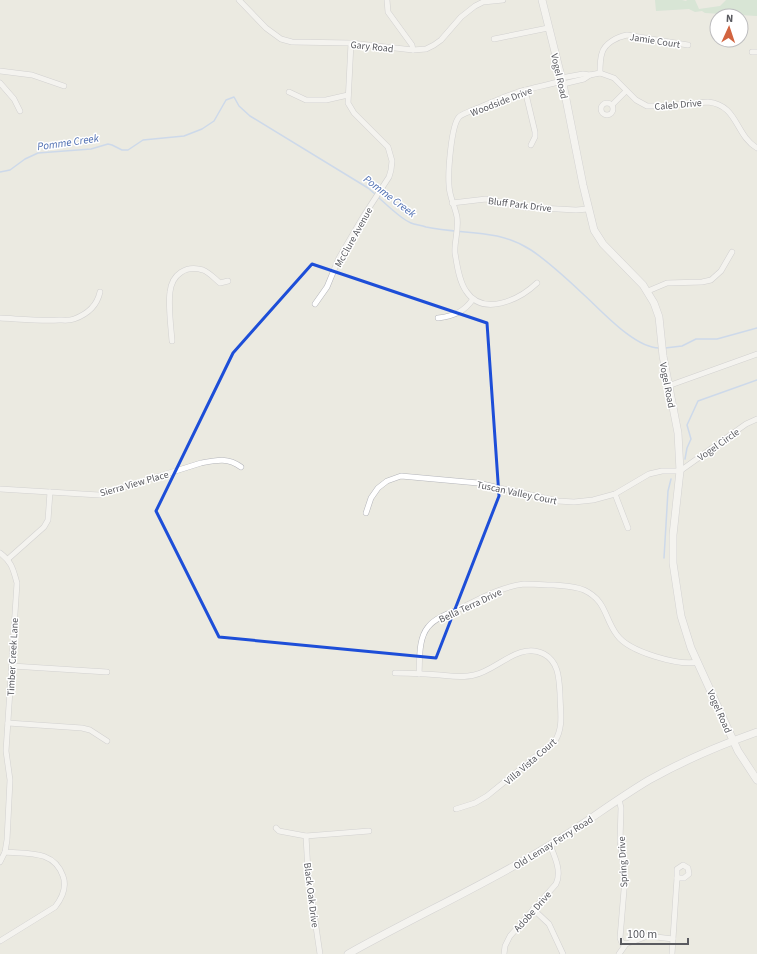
<svg xmlns="http://www.w3.org/2000/svg" width="757" height="954" font-family="'Source Sans 3',sans-serif">
<style>
.green{fill:#c0dfc6}
.lines{fill:none;stroke-linecap:round;stroke-linejoin:round}
.stream{stroke:#a8c6f3;stroke-width:1.5}
.street-casing{stroke:#b4b5ba;stroke-width:6}
.secondary-casing{stroke:#b7b8be;stroke-width:8}
.street{stroke:#fff;stroke-width:5}
.secondary{stroke:#fff;stroke-width:7}
.marked{fill:none;stroke:#1d4ed8;stroke-width:3;stroke-linejoin:round}
.labels{text-anchor:middle;stroke-width:3;stroke-linejoin:round;paint-order:stroke}
.street-label{font-size:10px;fill:#5a5b60;stroke:#fff}
.water-label{font-size:11px;font-style:italic;fill:#4f6fb2;stroke:#fff}
</style>
<rect width="100%" height="100%" fill="#ebeae1"/>
<!-- green -->
<path class="green" d="M 655,0 L 682,0 L 686,1 L 687,0 L 695,0 L 699,9 L 720,6 L 726,0 L 757,0 L 757,16 L 705,13 L 702,11 L 695,12 L 689,9 L 656,11 Z"/>
<g class="lines">
<!-- stream -->
<g class="stream">
<path d="M 0,172 L 10,170 L 25,159 L 38,153 L 91,149 L 108,144 L 112,145 L 122,150 L 128,150 L 143,140 L 184,136 L 202,129 L 214,121 L 226,100 L 234,97 L 239,106 L 250,116 L 368,188 L 375,194"/>
<path d="M 378,197 C 386,204 401,219 411,223 C 415,225 421,225 426,227 C 463,235 497,228 531,250 C 549,262 566,278 582,293 C 600,309 634,348 659,348"/>
<path d="M 665,348 L 682,346 L 696,339 L 717,339 L 757,328"/>
<path d="M 685,459 L 687,448 L 691,439 L 687,425 L 698,401 L 757,380"/>
<path d="M 664,558 L 668,491 L 671,479"/>
</g>
<defs>
<g id="street">
<path d="M 239,0 L 266,28 L 281,39 L 292,42 L 351,43 L 413,50 L 426,49 L 434,45 L 441,40 L 461,17 L 475,6 L 483,2 L 503,0"/>
<path d="M 387,0 L 388,12 L 412,45 L 413,50"/>
<path d="M 494,39 L 548,28"/>
<path d="M 752,52 L 757,52"/>
<path d="M 0,71 L 32,75 L 64,86"/>
<path d="M 600,73 C 600,67 600,59 602,53 C 605,43 617,37 627,35 L 688,45"/>
<path d="M 561,78 L 583,74 L 590,75 L 600,73 L 614,78 L 636,100 L 647,106 L 662,106 L 708,102 C 738,105 735,135 757,148"/>
<path d="M 0,83 L 14,99 L 20,111"/>
<path d="M 563,84 L 584,79 L 590,75"/>
<path d="M 525,90 L 535,132 L 535,137 L 531,145"/>
<path d="M 289,92 L 306,100 L 326,100 L 348,95"/>
<circle cx="607" cy="109" r="6"/>
<path d="M 612,105 L 626,91"/>
<path d="M 452,203 L 486,199 L 522,207 L 576,210 L 588,209"/>
<path d="M 537,283 C 519,300 483,317 466,291 C 459,281 457,265 455,253 C 454,242 459,230 457,217 C 455,206 449,196 449,185 C 448,172 451,126 459,117 C 462,114 469,112 473,110 C 488,104 503,97 518,92 C 532,88 547,85 562,81"/>
<path d="M 648,291 L 667,283 L 702,282 L 711,280 L 721,271 L 732,252"/>
<path d="M 315,304 L 327,287 L 339,258 L 363,217 L 389,177 L 391,170 L 392,161 L 388,147 L 354,113 L 348,103 L 351,43"/>
<path d="M 0,318 C 20,319 39,321 59,320 C 63,320 69,321 74,319 C 88,314 97,306 100,292"/>
<path d="M 438,318 C 454,316 464,312 473,299"/>
<path d="M 172,341 C 171,327 168,305 170,292 C 172,274 186,265 203,270 C 209,272 215,279 220,283 L 228,281"/>
<path d="M 668,386 L 757,354"/>
<path d="M 0,489 L 99,495 L 201,463 C 216,460 228,457 241,467"/>
<path d="M 615,494 L 628,528"/>
<path d="M 366,513 L 371,498 L 378,488 L 387,481 L 401,476 L 478,483 L 558,501 L 574,502 L 593,500 L 615,494 L 649,474 L 662,471 L 680,471 L 746,424 L 757,419"/>
<path d="M 0,553 C 12,562 13,569 17,583 L 6,751 L 10,780 L 7,840 L 5,852 L 0,862"/>
<path d="M 8,559 L 44,527 L 48,520 L 50,492"/>
<path d="M 12,666 L 107,672"/>
<path d="M 395,673 C 410,673 425,674 440,675 C 451,676 463,678 474,675 C 496,671 519,641 544,654 C 559,662 559,679 560,694 C 560,710 564,727 555,741 L 487,796 L 475,803 L 456,809"/>
<path d="M 419,674 C 420,660 418,639 428,627 C 435,618 449,613 459,609 C 480,599 500,587 524,584 C 534,584 544,585 554,585 C 564,586 574,586 584,590 C 607,601 604,618 617,635 C 629,652 679,666 698,662"/>
<path d="M 8,723 L 82,728 L 90,730 L 107,741"/>
<path d="M 619,799 L 621,808 L 620,841 L 625,878 L 620,938 L 622,943 L 626,944 L 648,936 L 673,939"/>
<path d="M 276,828 L 279,831 L 306,836 L 369,831"/>
<path d="M 306,836 L 308,872 L 320,954"/>
<path d="M 683,865 L 688,868 L 689,874 L 684,878 L 677,878 L 677,869 Z"/>
<path d="M 533,909 L 549,924 L 563,954"/>
<path d="M 0,941 L 55,907 C 62,898 67,887 63,876 C 54,850 28,854 5,852"/>
<path d="M 504,954 L 505,946 L 510,936 L 556,884 C 562,872 555,857 550,845"/>
<path d="M 619,954 L 626,944"/>
<path d="M 672,954 L 677,878"/>
</g>
<g id="secondary">
<path d="M 542,0 L 563,84 L 583,185 L 594,230 L 603,244 L 643,285 L 654,303 L 659,317 L 663,356 L 678,433 L 680,471 L 673,535 L 673,563 L 681,616 L 691,648 L 738,751 L 757,780"/>
<path d="M 348,954 C 412,918 478,888 540,851 C 578,829 612,802 649,780 C 683,761 720,745 757,732"/>
</g>
</defs>
<!-- street casing -->
<use href="#street" class="street-casing"/>
<!-- secondary casing -->
<use href="#secondary" class="secondary-casing"/>
<!-- street -->
<use href="#street" class="street"/>
<!-- secondary -->
<use href="#secondary" class="secondary"/>
</g>
<!-- marked area -->
<path d="M0 0H757V954H0ZM 312,264 L 487,323 L 499,496 L 436,658 L 219,637 L 156,511 L 233,353 Z" fill="#ebeae1" fill-opacity=".55" fill-rule="evenodd"/>
<path class="marked" d="M 312,264 L 487,323 L 499,496 L 436,658 L 219,637 L 156,511 L 233,353 Z"/>
<g class="labels">
<!-- street labels -->
<g class="street-label">
<text transform="translate(655 40) rotate(9)" y="4">Jamie Court</text>
<text transform="translate(372 46) rotate(6)" y="4">Gary Road</text>
<text transform="translate(560 76) rotate(77)" y="4">Vogel Road</text>
<text transform="translate(501 101) rotate(-21)" y="4">Woodside Drive</text>
<text transform="translate(678 104) rotate(-5)" y="4">Caleb Drive</text>
<text transform="translate(520 204) rotate(7)" y="4">Bluff Park Drive</text>
<text transform="translate(353 237) rotate(-61)" y="4">McClure Avenue</text>
<text transform="translate(668 385) rotate(79)" y="4">Vogel Road</text>
<text transform="translate(718 444) rotate(-35)" y="4">Vogel Circle</text>
<text transform="translate(134 483) rotate(-16)" y="4">Sierra View Place</text>
<text transform="translate(517 492) rotate(12)" y="4">Tuscan Valley Court</text>
<text transform="translate(470 605) rotate(-25)" y="4">Bella Terra Drive</text>
<text transform="translate(12 657) rotate(-87)" y="4">Timber Creek Lane</text>
<text transform="translate(720 711) rotate(66)" y="4">Vogel Road</text>
<text transform="translate(530 761) rotate(-41)" y="4">Villa Vista Court</text>
<text transform="translate(553 842) rotate(-32)" y="4">Old Lemay Ferry Road</text>
<text transform="translate(622 862) rotate(-93)" y="4">Spring Drive</text>
<text transform="translate(312 895) rotate(83)" y="4">Black Oak Drive</text>
<text transform="translate(532 911) rotate(-48)" y="4">Adobe Drive</text>
</g>
<!-- water labels -->
<g class="water-label">
<text transform="translate(68 142) rotate(-8)" y="4">Pomme Creek</text>
<text transform="translate(390 196) rotate(37)" y="4">Pomme Creek</text>
</g>
</g>
<!-- north arrow -->
<g transform="translate(729 28) rotate(3)"><circle r="19" fill="#ffffff" stroke="#bdbdbf"/>
<path d="M0-3L7 15L0 10L-7 15Z" fill="#d26440"/>
<text y="-6" font-size="11" font-weight="bold" text-anchor="middle" fill="#5a5b60">N</text>
</g>
<!-- scale -->
<path d="M621 938v6h67v-6" fill="none" stroke="#5a5b60" stroke-width="2"/>
<text x="627" y="938" font-size="12" fill="#5a5b60" stroke="#ffffff" stroke-width="3" paint-order="stroke">100 m</text>
</svg>
